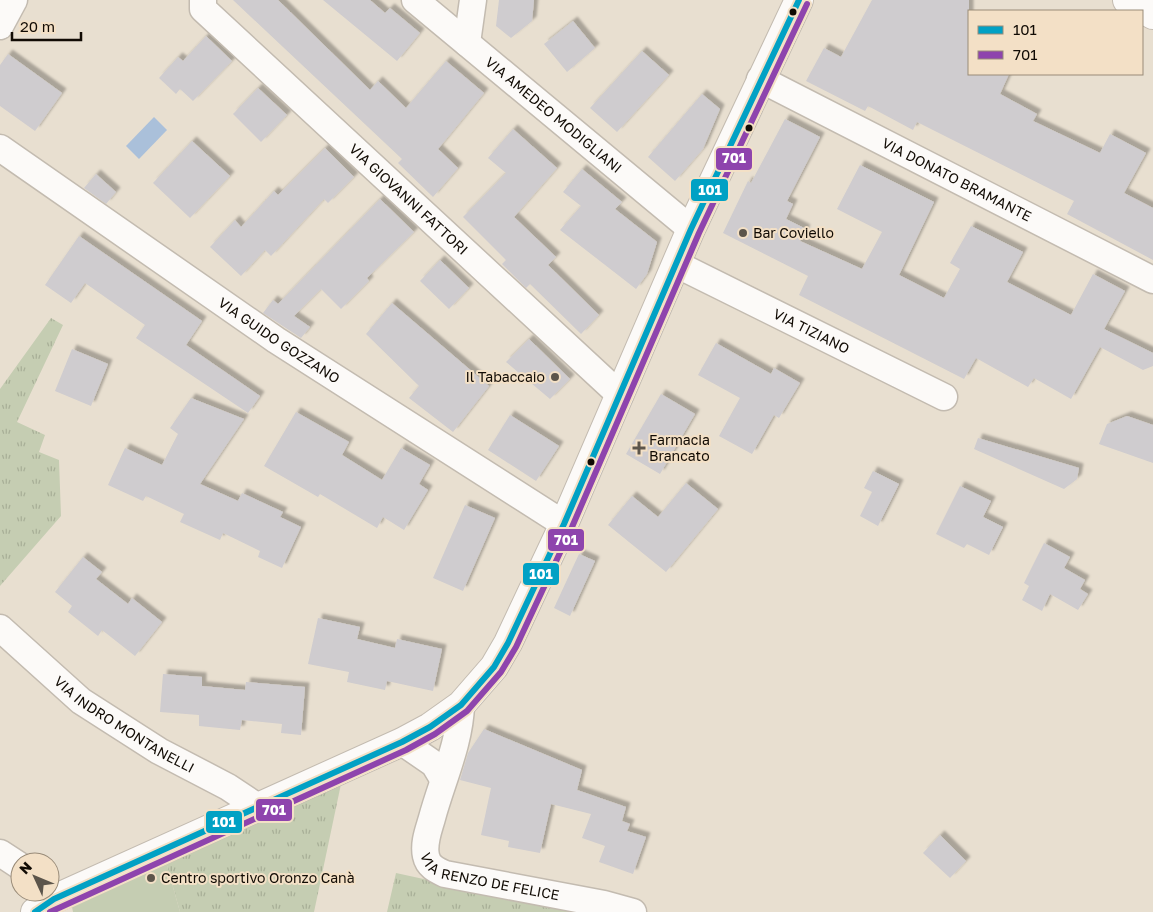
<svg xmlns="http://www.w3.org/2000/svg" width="1153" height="912" font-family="'Golos Text',sans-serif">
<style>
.grass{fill:url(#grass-tufts)}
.pitch{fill:#c5cdb2}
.water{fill:#aac0da}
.building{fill:#cfcccf;filter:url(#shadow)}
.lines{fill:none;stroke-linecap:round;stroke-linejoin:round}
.minor-casing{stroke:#c3bbb0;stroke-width:29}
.tertiary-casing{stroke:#c3bbb0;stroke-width:30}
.secondary-casing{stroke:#c3bbb0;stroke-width:30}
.minor{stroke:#fcfaf8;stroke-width:26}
.tertiary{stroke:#fcfaf8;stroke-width:28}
.secondary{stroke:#fcfaf8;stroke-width:28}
.bus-1-casing{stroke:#f3e0c6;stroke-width:10}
.bus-2-casing{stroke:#f3e0c6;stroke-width:10}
.bus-1{stroke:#01a1c4;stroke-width:6}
.bus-2{stroke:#8e44ad;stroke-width:6}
.bus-dot{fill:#110b04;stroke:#f3e0c6;stroke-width:2}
.poi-dot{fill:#5c554b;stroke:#f3e0c6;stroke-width:2}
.labels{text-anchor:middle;stroke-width:4;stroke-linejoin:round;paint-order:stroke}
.street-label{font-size:14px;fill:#110b04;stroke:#f3e0c6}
.poi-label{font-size:14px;fill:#110b04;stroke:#f3e0c6;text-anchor:start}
.line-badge{stroke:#f3e0c6;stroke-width:2}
.badge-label{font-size:14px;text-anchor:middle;font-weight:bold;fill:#fff}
</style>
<defs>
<pattern id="grass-tufts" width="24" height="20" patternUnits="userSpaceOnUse" patternTransform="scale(1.25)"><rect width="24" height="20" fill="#c5cdb2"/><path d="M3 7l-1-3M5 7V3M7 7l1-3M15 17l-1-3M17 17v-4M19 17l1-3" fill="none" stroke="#a8af97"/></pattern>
<filter id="shadow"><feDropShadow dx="4.5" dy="-4.5" stdDeviation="1" flood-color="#0004"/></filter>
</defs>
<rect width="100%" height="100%" fill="#e8dfd0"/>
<!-- grass -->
<g class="grass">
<path d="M 51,318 L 63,325 L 17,422 L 45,435 L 39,452 L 59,460 L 61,516 L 0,586 L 0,389 Z"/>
<path d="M 341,784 L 314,912 L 180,912 L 166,862 Z"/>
<path d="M 396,873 L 576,912 L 387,912 Z"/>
</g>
<!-- pitch -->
<path class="pitch" d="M 166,862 L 180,912 L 73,912 L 72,907 Z"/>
<!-- water -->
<path class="water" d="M 154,117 L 167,130 L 139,159 L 126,146 Z"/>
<!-- building -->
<g class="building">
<path d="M 233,0 L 278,0 L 370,90 L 378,81 L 406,108 L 446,61 L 484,93 L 438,149 L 458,168 L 433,197 L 398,163 L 402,159 Z"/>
<path d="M 323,0 L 370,0 L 385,13 L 390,8 L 420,33 L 397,61 Z"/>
<path d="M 499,0 L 534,0 L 532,21 L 511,38 L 496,26 Z"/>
<path d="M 872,0 L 969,0 L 969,74 L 1009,74 L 1000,94 L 1037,114 L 1033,121 L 1100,153 L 1110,134 L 1146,153 L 1124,193 L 1153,208 L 1153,260 L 1067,214 L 1074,201 L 917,122 L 913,130 L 868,106 L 865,111 L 806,81 L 824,48 L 841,57 Z"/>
<path d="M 573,21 L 595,48 L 567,72 L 544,44 Z"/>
<path d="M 206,36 L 232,61 L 193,101 L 180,89 L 176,94 L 159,78 L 178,57 L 183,61 Z"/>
<path d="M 642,51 L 669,75 L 617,132 L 590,108 Z"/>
<path d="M 8,54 L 62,93 L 35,131 L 0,106 L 0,65 Z"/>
<path d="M 258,88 L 287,115 L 261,142 L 233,114 Z"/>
<path d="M 702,94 L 720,109 L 703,149 L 675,181 L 648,157 Z"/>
<path d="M 785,119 L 820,137 L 787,201 L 793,204 L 786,219 L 806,229 L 800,241 L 862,269 L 882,232 L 837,209 L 860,165 L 934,202 L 899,275 L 944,298 L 960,269 L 950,263 L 971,226 L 1023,252 L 1007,282 L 1071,315 L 1093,274 L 1125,291 L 1104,329 L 1153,353 L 1153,366 L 1143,370 L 1100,347 L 1071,399 L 1034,378 L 1028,387 L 976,358 L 964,379 L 799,295 L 808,276 L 723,233 L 748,181 L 751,183 Z"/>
<path d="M 513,129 L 557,168 L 514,217 L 556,257 L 548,265 L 599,315 L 581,334 L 530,284 L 526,288 L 502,264 L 506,260 L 463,217 L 506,173 L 488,158 Z"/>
<path d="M 192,141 L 230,176 L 190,218 L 153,183 Z"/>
<path d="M 325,148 L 354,177 L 328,203 L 324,199 L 271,256 L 265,250 L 241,276 L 210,247 L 235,220 L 241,227 L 274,191 L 278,195 Z"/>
<path d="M 582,169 L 622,202 L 615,209 L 657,242 L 647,274 L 636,289 L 560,230 L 581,206 L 563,192 Z"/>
<path d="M 96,174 L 116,192 L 106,204 L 84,188 Z"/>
<path d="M 380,199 L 414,232 L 367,278 L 369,281 L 341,309 L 321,289 L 294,316 L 310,327 L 301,338 L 263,313 L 273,300 L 278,304 Z"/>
<path d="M 79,236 L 202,321 L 186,345 L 260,396 L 248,413 L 136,338 L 145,325 L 85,283 L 71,303 L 45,285 Z"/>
<path d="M 440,260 L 469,288 L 449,309 L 420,281 Z"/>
<path d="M 392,303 L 489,386 L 453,432 L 409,398 L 419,386 L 366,334 Z"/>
<path d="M 529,339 L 570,379 L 550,399 L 506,362 Z"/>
<path d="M 716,343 L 771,374 L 774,368 L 800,383 L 779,418 L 774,415 L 752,454 L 719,436 L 740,398 L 698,375 Z"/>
<path d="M 72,349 L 108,364 L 91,406 L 55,391 Z"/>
<path d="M 661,394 L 695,414 L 660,474 L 626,454 Z"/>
<path d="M 191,398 L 244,419 L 200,484 L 238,501 L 242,493 L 283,512 L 280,517 L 301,527 L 282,568 L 258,557 L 260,551 L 223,533 L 220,540 L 180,522 L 184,514 L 146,496 L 143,501 L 108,485 L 125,448 L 162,465 L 178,434 L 170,428 Z"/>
<path d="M 296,412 L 349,442 L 342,455 L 382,480 L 401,448 L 430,465 L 419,484 L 428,490 L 404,530 L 383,517 L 377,528 L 320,494 L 318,497 L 264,466 Z"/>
<path d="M 510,415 L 559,446 L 536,481 L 488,450 Z"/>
<path d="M 1127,416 L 1153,425 L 1153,463 L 1099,444 L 1107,424 Z"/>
<path d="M 978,438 L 1079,468 L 1077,479 L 1064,489 L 974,449 Z"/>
<path d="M 873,471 L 899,484 L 878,526 L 860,516 L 872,492 L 864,488 Z"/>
<path d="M 686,483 L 718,509 L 666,572 L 608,525 L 632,496 L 658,517 Z"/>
<path d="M 960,486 L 991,501 L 983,517 L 1003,527 L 989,555 L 967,544 L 964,548 L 936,534 Z"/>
<path d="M 465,505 L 495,518 L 463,591 L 433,578 Z"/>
<path d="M 1044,543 L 1070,557 L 1064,568 L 1085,580 L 1080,589 L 1088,594 L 1078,610 L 1050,594 L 1042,611 L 1022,600 L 1029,586 L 1024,583 Z"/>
<path d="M 579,554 L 595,561 L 570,616 L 554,608 Z"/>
<path d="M 83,557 L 102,572 L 96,579 L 128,604 L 132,598 L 162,622 L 135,656 L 102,630 L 98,636 L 68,612 L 72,606 L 55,592 Z"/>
<path d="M 318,618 L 360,627 L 357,639 L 395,648 L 397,639 L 442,649 L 433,691 L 387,681 L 385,690 L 347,682 L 349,672 L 308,664 Z"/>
<path d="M 163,674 L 202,677 L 202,686 L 245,690 L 246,682 L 305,687 L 301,735 L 281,733 L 282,724 L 242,720 L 240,730 L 199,726 L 199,715 L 160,712 Z"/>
<path d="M 484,729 L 582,770 L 577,790 L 626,807 L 622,821 L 630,824 L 627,831 L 646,837 L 633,874 L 599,862 L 605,846 L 582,838 L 591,814 L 551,804 L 540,853 L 508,847 L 509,841 L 481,835 L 491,788 L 460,780 L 468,753 Z"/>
<path d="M 940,835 L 966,861 L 950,878 L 923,853 Z"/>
</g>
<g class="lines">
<defs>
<g id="minor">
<path id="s1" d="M 203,0 L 203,9 L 620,395"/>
<path id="s2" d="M 415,0 L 691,229"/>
<path d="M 0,26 L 14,0"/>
<path d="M 467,43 L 473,0"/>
<path id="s3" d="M 760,79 L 1153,280"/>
<path id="s4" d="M 0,148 L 276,340 L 564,524"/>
<path id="s5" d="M 678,265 L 944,397"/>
<path id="s6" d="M 0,628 L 81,701 L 159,751 L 228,787 L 258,807"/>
<path id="s7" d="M 461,705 C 460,743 442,781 432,818 C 429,829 423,843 426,856 C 428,866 436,870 445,874 L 604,904 L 633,912"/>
<path d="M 402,742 L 434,764 L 443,779"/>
<path d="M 0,853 L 20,866"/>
</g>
<path id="tertiary" d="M 1127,0 L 1153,15"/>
<path id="secondary" d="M 35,912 L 54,899 L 402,742 L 430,727 L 461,705 L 494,667 L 508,643 L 564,524 L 691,229 L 799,0"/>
</defs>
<!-- minor casing -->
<use href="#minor" class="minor-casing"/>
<!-- tertiary casing -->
<use href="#tertiary" class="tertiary-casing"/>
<!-- secondary casing -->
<use href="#secondary" class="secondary-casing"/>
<!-- minor -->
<use href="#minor" class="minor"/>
<!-- tertiary -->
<use href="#tertiary" class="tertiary"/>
<!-- secondary -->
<use href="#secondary" class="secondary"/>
<defs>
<path id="bus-1" d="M 35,912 L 54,899 L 402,742 L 430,727 L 461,705 L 494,667 L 508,643 L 564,524 L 691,229 L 799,0"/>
<path id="bus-2" d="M 50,912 L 406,750 L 435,734 L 467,711 L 501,672 L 516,647 L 572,527 L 699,233 L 807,4"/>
</defs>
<!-- bus-1 casing -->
<use href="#bus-1" class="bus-1-casing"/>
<!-- bus-2 casing -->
<use href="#bus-2" class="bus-2-casing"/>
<!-- bus-1 -->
<use href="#bus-1" class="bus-1"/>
<!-- bus-2 -->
<use href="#bus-2" class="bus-2"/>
</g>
<!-- markers -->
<g class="bus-dot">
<circle cx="793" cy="12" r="4.5"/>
<circle cx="749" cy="128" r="4.5"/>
<circle cx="591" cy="462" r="4.5"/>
</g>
<g class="poi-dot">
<circle cx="743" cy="233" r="5"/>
<circle cx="555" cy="377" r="5"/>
<path d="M636.5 440.5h5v5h5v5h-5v5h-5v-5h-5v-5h5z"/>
<circle cx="151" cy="878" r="5"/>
</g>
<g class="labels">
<!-- street labels -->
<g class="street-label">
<text dy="5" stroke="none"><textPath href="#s2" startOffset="180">VIA AMEDEO MODIGLIANI</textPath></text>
<text dy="5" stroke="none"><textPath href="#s3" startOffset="221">VIA DONATO BRAMANTE</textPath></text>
<text dy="5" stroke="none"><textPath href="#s1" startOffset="289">VIA GIOVANNI FATTORI</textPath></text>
<text dy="5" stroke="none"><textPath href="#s5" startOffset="149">VIA TIZIANO</textPath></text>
<text dy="5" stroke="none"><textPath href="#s4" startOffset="339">VIA GUIDO GOZZANO</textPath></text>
<text dy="5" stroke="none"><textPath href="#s6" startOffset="158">VIA INDRO MONTANELLI</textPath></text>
<text dy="5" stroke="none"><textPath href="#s7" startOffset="226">VIA RENZO DE FELICE</textPath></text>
</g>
<!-- poi labels -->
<g class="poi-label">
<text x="753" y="238">Bar Coviello</text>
<text x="545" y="382" text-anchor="end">Il Tabaccaio</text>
<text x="649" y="445">Farmacia<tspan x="649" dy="16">Brancato</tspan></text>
<text x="161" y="883">Centro sportivo Oronzo Canà</text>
</g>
</g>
<g class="line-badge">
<rect x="715" y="147" width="38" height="24" rx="5" fill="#8e44ad"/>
<rect x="690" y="178" width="39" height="24" rx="5" fill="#01a1c4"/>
<rect x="547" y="528" width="38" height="24" rx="5" fill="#8e44ad"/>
<rect x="522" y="562" width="38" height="24" rx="5" fill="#01a1c4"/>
<rect x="255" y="798" width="38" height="24" rx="5" fill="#8e44ad"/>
<rect x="205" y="810" width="38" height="24" rx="5" fill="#01a1c4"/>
</g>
<g class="badge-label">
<text x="734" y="163">701</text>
<text x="710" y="195">101</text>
<text x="566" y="545">701</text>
<text x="541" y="579">101</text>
<text x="274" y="815">701</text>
<text x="224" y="827">101</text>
</g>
<!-- legend -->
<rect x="968" y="10" width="175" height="65" fill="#f3e0c6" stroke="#998b78"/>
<rect x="978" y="26" width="25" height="8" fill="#01a1c4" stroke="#998b78"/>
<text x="1013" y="35" font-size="15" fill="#110b04">101</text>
<rect x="978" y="51" width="25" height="8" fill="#8e44ad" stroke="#998b78"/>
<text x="1013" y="60" font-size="15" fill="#110b04">701</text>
<!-- north arrow -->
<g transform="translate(35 877) rotate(314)"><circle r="24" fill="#f3e0c6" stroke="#998b78"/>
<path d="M0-4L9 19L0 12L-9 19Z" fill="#5c554b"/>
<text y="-8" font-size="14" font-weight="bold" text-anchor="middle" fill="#110b04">N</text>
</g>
<!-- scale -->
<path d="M12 32v8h69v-8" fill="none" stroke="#110b04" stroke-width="2.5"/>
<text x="20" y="32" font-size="15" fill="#110b04" stroke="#f3e0c6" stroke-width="4" paint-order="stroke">20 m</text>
</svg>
